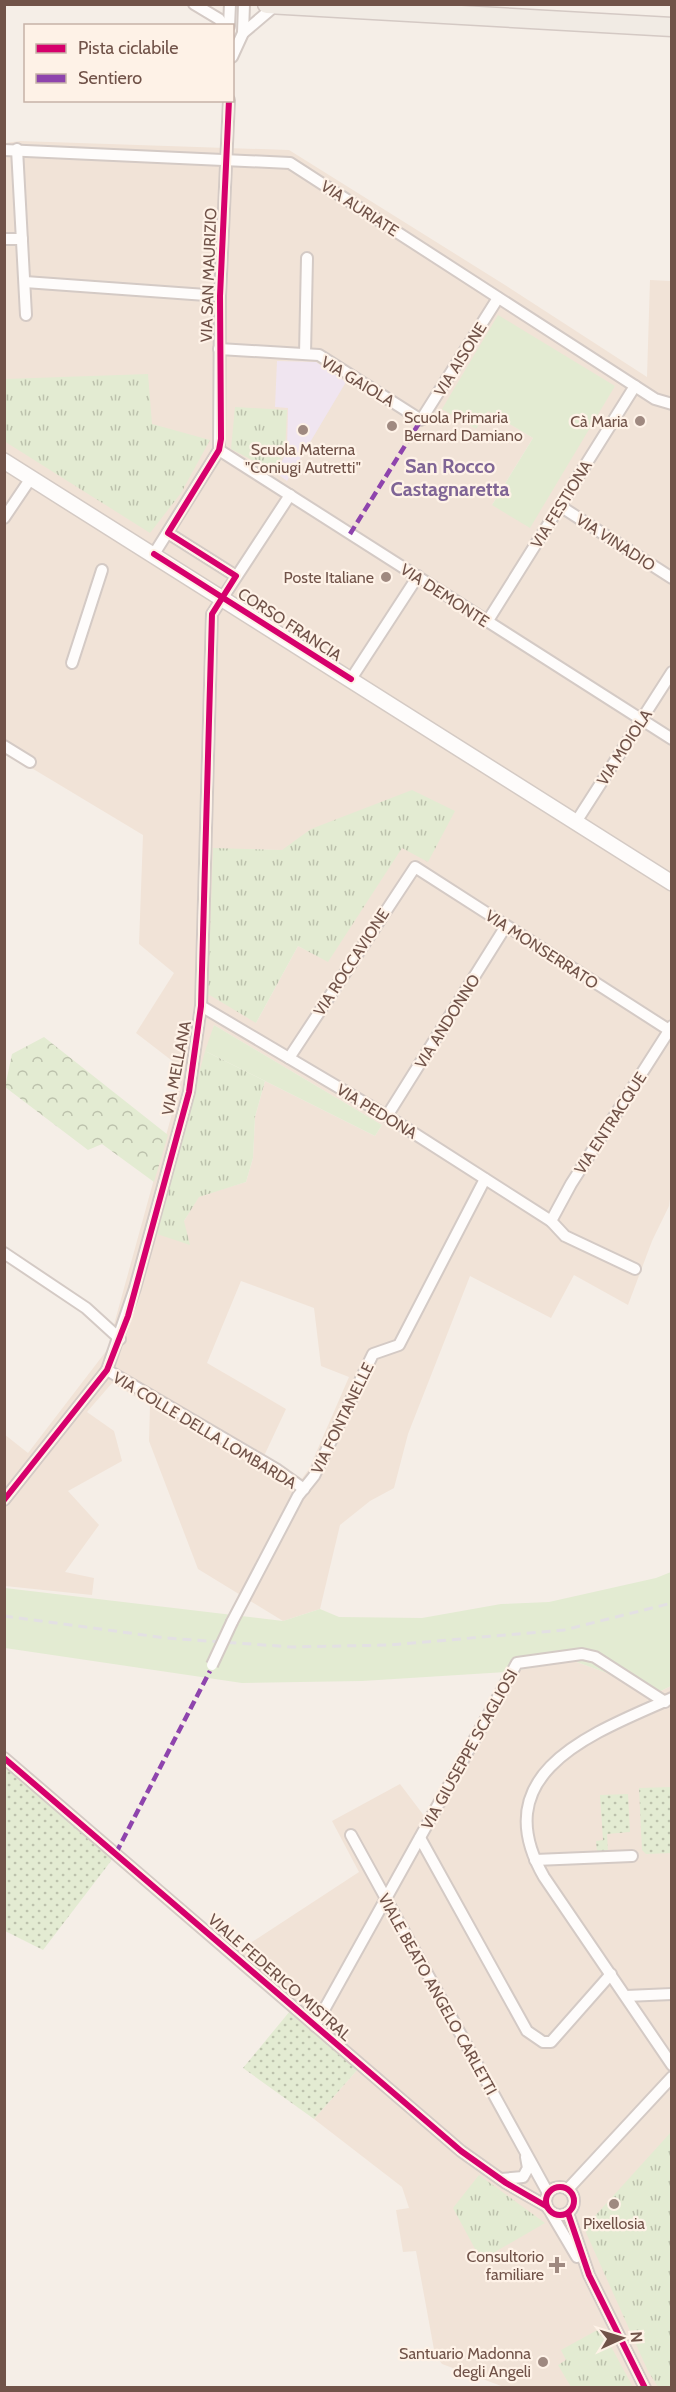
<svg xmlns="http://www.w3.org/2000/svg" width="676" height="2392" font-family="Cabin,sans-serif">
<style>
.residential{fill:#f1e3d7;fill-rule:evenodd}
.education{fill:#f0e5f0}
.grass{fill:#e3ebd2}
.forest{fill:url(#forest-crowns)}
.park{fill:url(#park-tufts)}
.garden{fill:url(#garden-dots)}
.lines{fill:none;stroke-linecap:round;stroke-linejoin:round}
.street-casing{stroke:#d4cac5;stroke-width:14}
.secondary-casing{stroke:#d4cac4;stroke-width:18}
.primary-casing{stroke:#d4c9c4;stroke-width:21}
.street{stroke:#fefcfb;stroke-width:10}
.secondary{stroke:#fefcfb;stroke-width:15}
.primary{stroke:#f1ebe4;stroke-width:18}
.rail{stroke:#e3e0e3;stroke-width:3;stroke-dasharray:9 6;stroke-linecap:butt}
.street-bridge-casing{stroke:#d4cac5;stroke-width:14;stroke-linecap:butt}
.street-bridge{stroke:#fefcfb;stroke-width:10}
.quiet{stroke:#8e44ad;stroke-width:4.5;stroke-dasharray:9 4.5;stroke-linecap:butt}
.cycleway-casing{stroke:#fef2e7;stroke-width:10}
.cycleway{stroke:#d6006c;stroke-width:6}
.poi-dot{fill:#9f8980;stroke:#fef2e7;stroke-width:2}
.labels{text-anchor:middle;stroke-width:4.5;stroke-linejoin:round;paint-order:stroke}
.street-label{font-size:16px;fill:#715349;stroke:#fef2e7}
.poi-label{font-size:16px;fill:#715349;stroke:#fef2e7;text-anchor:end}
.quarter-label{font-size:20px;font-weight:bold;fill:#7f6595;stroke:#fef2e7}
</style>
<defs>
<pattern id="forest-crowns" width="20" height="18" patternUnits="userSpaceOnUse" patternTransform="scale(1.5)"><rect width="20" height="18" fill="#e3ebd2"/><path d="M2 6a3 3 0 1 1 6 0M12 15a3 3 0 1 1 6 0" fill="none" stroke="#bcc1ac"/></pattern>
<pattern id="park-tufts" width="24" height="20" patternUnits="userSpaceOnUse" patternTransform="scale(1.5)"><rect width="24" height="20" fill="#e3ebd2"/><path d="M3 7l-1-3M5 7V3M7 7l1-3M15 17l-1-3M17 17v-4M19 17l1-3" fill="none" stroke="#bcc1ac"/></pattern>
<pattern id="garden-dots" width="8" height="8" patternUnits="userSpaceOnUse" patternTransform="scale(1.5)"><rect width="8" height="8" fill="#e3ebd2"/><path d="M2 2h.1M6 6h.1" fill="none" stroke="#bcc1ac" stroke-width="1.8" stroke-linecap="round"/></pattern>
</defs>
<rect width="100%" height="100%" fill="#f5eee7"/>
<!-- residential -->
<g class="residential">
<path d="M 20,141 L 289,150 L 505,285 L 647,377 L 650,280 L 671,281 L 671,1192 L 669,1206 L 652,1241 L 628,1305 L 574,1275 L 551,1318 L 470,1276 L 408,1434 L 394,1488 L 370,1501 L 340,1525 L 320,1609 L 283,1621 L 198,1569 L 149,1441 L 150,1405 L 112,1383 L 87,1412 L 114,1431 L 122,1461 L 68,1491 L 99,1525 L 65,1572 L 94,1578 L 92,1595 L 5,1586 L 4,1434 L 28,1453 L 107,1350 L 184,1070 L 136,1033 L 174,973 L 139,944 L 143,835 L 5,752 L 5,143 ZM 615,386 L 492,505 L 533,438 L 488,410 ZM 454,811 L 402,847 L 328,961 L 298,946 L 256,1023 L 213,849 L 282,850 ZM 214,1025 L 382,1125 L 375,1136 L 265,1081 L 255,1117 L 253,1158 L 246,1182 L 199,1196 L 184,1221 L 157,1234 ZM 241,1281 L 314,1308 L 321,1366 L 349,1377 L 309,1469 L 301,1480 L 264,1456 L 286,1409 L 207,1363 Z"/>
<path d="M 574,1661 L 659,1692 L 671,1686 L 671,2387 L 504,2387 L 442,2364 L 435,2355 L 416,2251 L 403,2252 L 396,2210 L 409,2208 L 402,2187 L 314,2119 L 358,2069 L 229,1957 L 359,1872 L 332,1821 L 400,1784 L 425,1817 L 506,1672 Z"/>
</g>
<!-- education -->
<path class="education" d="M 277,361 L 316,362 L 346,382 L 287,481 L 276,473 L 287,451 L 288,408 L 275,407 Z"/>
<!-- grass -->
<g class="grass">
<path d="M 498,315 L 615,386 L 530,528 L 492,505 L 533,438 L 488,411 L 476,429 L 442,409 Z"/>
<path d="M 214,1025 L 382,1125 L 375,1136 L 205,1051 Z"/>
<path d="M 671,1572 L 671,1686 L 659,1692 L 574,1661 L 506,1672 L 362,1681 L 242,1683 L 5,1648 L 5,1588 L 283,1621 L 320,1609 L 339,1617 L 422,1618 L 501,1604 L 549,1602 L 656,1578 Z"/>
</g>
<!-- forest -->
<path class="forest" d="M 44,1037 L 168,1135 L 154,1182 L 102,1144 L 88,1150 L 5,1087 L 12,1054 Z"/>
<!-- park -->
<g class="park">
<path d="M 148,374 L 152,424 L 210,440 L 181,493 L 150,533 L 4,441 L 5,379 Z"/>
<path d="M 235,407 L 287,410 L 285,451 L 274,472 L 231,449 Z"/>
<path d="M 412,790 L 455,811 L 428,862 L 402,848 L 328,962 L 298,946 L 256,1023 L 208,994 L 213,848 L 282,850 L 311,829 Z"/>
<path d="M 205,1051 L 265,1081 L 255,1117 L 253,1158 L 246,1182 L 199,1197 L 184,1221 L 190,1245 L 157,1234 Z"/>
<path d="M 671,2132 L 671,2387 L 658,2387 L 648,2371 L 584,2228 Z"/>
<path d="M 479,2175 L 545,2223 L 481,2260 L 453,2208 Z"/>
<path d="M 601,2328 L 633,2387 L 571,2387 L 558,2365 L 566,2360 L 561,2350 Z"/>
</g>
<!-- garden -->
<g class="garden">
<path d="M 4,1762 L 114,1857 L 43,1950 L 5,1931 Z"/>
<path d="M 671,1787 L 671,1853 L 646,1854 L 642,1850 L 639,1788 Z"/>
<path d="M 628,1794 L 630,1832 L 607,1834 L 608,1852 L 597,1852 L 596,1841 L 603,1840 L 600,1795 Z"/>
<path d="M 290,2011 L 358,2069 L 314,2119 L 243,2068 Z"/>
</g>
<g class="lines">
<defs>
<g id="street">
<path d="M 194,4 L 219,19 L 224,26"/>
<path d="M 229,26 L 230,4"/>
<path d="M 243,33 L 244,4"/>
<path d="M 232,57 L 243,33 L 276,5"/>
<path d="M 17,149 L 26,315"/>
<path d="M 4,150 L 290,163 L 655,399 L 672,404"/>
<path d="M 4,239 L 22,239"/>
<path d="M 25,282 L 220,296"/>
<path d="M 219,349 L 319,355 L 421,420 L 498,298"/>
<path d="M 305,354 L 307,258"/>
<path d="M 219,450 L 672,739"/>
<path d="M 560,506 L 672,578"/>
<path d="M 4,518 L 31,478"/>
<path d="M 168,533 L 236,576"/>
<path d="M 154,554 L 219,450 L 220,296 L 229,100"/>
<path d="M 487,622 L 635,386"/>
<path d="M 72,663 L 102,570"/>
<path d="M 351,679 L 418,576"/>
<path d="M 4,746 L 30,762"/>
<path d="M 576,822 L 672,672"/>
<path d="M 201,1006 L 387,1116 L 551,1221 L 565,1236 L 635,1269"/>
<path d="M 289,1058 L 415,867 L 669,1030"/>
<path d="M 387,1116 L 506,926"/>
<path d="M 551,1221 L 571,1184 L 672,1026"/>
<path d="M 4,1253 L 86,1308 L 120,1339"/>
<path d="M 107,1370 L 276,1469 L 304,1489"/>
<path d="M 4,1500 L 107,1370 L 135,1288 L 189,1092 L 201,1006 L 212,614 L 290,495"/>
<path d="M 232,1622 L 298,1496 L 314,1476 L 373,1354 L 399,1345 L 485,1179"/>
<path d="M 672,1698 C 596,1732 483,1771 544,1877 L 672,2065"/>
<path d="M 4,1758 L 461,2151 L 506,2183 L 546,2206"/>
<path d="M 351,1835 L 548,2193"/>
<path d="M 420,1838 L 527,2031 L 543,2042 L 551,2042 L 611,1974"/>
<path d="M 535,1860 L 632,1856"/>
<path d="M 626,1996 L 672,1994"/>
<path d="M 315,2026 L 517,1663 L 582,1654 L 595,1657 L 665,1702"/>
<path d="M 501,2179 L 523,2177 L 528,2168 L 526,2157"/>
<circle cx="560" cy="2201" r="14"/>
<path d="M 568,2189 L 672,2077"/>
<path d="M 551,2213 L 577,2257"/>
<path d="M 568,2213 L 589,2275 L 645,2388"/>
</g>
<path id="secondary" d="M 4,461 L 672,883"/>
<path id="primary" d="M 267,4 L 672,27"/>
</defs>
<!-- street casing -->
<use href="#street" class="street-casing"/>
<!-- secondary casing -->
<use href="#secondary" class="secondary-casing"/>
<!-- primary casing -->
<use href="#primary" class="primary-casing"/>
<!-- street -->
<use href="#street" class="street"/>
<!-- secondary -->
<use href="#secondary" class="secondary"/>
<!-- primary -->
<use href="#primary" class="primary"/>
<!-- rail -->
<path class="rail" d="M 4,1616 L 166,1638 L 292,1647 L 390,1645 L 564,1630 L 672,1603"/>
<defs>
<path id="street-bridge" d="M 212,1665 L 232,1622"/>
</defs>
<!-- street-bridge casing -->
<use href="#street-bridge" class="street-bridge-casing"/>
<!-- street-bridge -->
<use href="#street-bridge" class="street-bridge"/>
<!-- quiet -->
<g class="quiet">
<path d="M 350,534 L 421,420"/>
<path d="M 116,1853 L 210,1671"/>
</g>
<defs>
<g id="cycleway">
<path d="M 154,554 L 351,679"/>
<path d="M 4,1500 L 107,1370 L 128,1316 L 189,1092 L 201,1006 L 212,614 L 236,576 L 168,533 L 219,450 L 221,439 L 220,296 L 229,100"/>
<path d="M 4,1758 L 461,2151 L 506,2183 L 546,2206"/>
<circle cx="560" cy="2201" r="14"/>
<path d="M 568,2213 L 589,2275 L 645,2388"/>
</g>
</defs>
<!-- cycleway casing -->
<use href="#cycleway" class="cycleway-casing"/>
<!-- cycleway -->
<use href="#cycleway" class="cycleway"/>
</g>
<!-- markers -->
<g class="poi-dot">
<circle cx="640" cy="421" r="6"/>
<circle cx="392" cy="426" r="6"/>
<circle cx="303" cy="430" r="6"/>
<circle cx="386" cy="577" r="6"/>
<circle cx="614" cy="2204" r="6"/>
<path d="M554 2256h6v6h6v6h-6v6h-6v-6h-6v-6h6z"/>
<circle cx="543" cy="2362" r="6"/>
</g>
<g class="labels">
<!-- street labels -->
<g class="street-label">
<text transform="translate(360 208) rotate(33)" y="6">VIA AURIATE</text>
<text transform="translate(208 275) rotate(-88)" y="6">VIA SAN MAURIZIO</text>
<text transform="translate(460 359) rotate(-58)" y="6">VIA AISONE</text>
<text transform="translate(358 381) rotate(31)" y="6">VIA GAIOLA</text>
<text transform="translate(561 504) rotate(-58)" y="6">VIA FESTIONA</text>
<text transform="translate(616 542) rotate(33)" y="6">VIA VINADIO</text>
<text transform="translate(445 595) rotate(33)" y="6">VIA DEMONTE</text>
<text transform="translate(290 624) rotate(33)" y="6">CORSO FRANCIA</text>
<text transform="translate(624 747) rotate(-57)" y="6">VIA MOIOLA</text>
<text transform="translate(542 949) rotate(33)" y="6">VIA MONSERRATO</text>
<text transform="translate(351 962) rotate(-57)" y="6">VIA ROCCAVIONE</text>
<text transform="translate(447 1021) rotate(-58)" y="6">VIA ANDONNO</text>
<text transform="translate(176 1068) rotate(-79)" y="6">VIA MELLANA</text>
<text transform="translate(377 1111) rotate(31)" y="6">VIA PEDONA</text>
<text transform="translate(610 1123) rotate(-57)" y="6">VIA ENTRACQUE</text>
<text transform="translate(342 1418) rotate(-64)" y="6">VIA FONTANELLE</text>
<text transform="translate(205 1430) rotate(31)" y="6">VIA COLLE DELLA LOMBARDA</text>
<text transform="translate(469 1749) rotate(-61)" y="6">VIA GIUSEPPE SCAGLIOSI</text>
<text transform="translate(280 1977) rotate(41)" y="6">VIALE FEDERICO MISTRAL</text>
<text transform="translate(438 1994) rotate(61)" y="6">VIALE BEATO ANGELO CARLETTI</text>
</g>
<!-- poi labels -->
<g class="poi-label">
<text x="404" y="423" text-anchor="start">Scuola Primaria<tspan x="404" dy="18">Bernard Damiano</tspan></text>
<text x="628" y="427">Cà Maria</text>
<text x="303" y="455" text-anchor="middle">Scuola Materna<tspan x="303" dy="18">"Coniugi Autretti"</tspan></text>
<text x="374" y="583">Poste Italiane</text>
<text x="614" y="2229" text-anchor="middle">Pixellosia</text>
<text x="544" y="2262">Consultorio<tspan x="544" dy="18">familiare</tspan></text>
<text x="531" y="2359">Santuario Madonna<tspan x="531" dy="18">degli Angeli</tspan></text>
</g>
<!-- quarter labels -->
<g class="quarter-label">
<text x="450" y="473">San Rocco<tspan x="450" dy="23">Castagnaretta</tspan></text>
</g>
</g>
<!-- border -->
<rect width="676" height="2392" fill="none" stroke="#715349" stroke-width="12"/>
<!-- legend -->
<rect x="24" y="24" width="210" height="78" fill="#fef2e7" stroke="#c6b2a8" stroke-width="1.5"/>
<rect x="36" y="44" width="30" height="9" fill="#d6006c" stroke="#c6b2a8" stroke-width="1.5"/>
<text x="78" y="54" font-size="18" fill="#715349">Pista ciclabile</text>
<rect x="36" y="74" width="30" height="9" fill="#8e44ad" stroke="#c6b2a8" stroke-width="1.5"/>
<text x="78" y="84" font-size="18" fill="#715349">Sentiero</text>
<!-- north arrow -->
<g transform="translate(622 2338) rotate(86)" stroke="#fef2e7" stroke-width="4.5" paint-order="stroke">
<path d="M0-4.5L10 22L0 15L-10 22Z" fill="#715349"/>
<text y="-9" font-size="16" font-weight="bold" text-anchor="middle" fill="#715349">N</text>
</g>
</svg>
